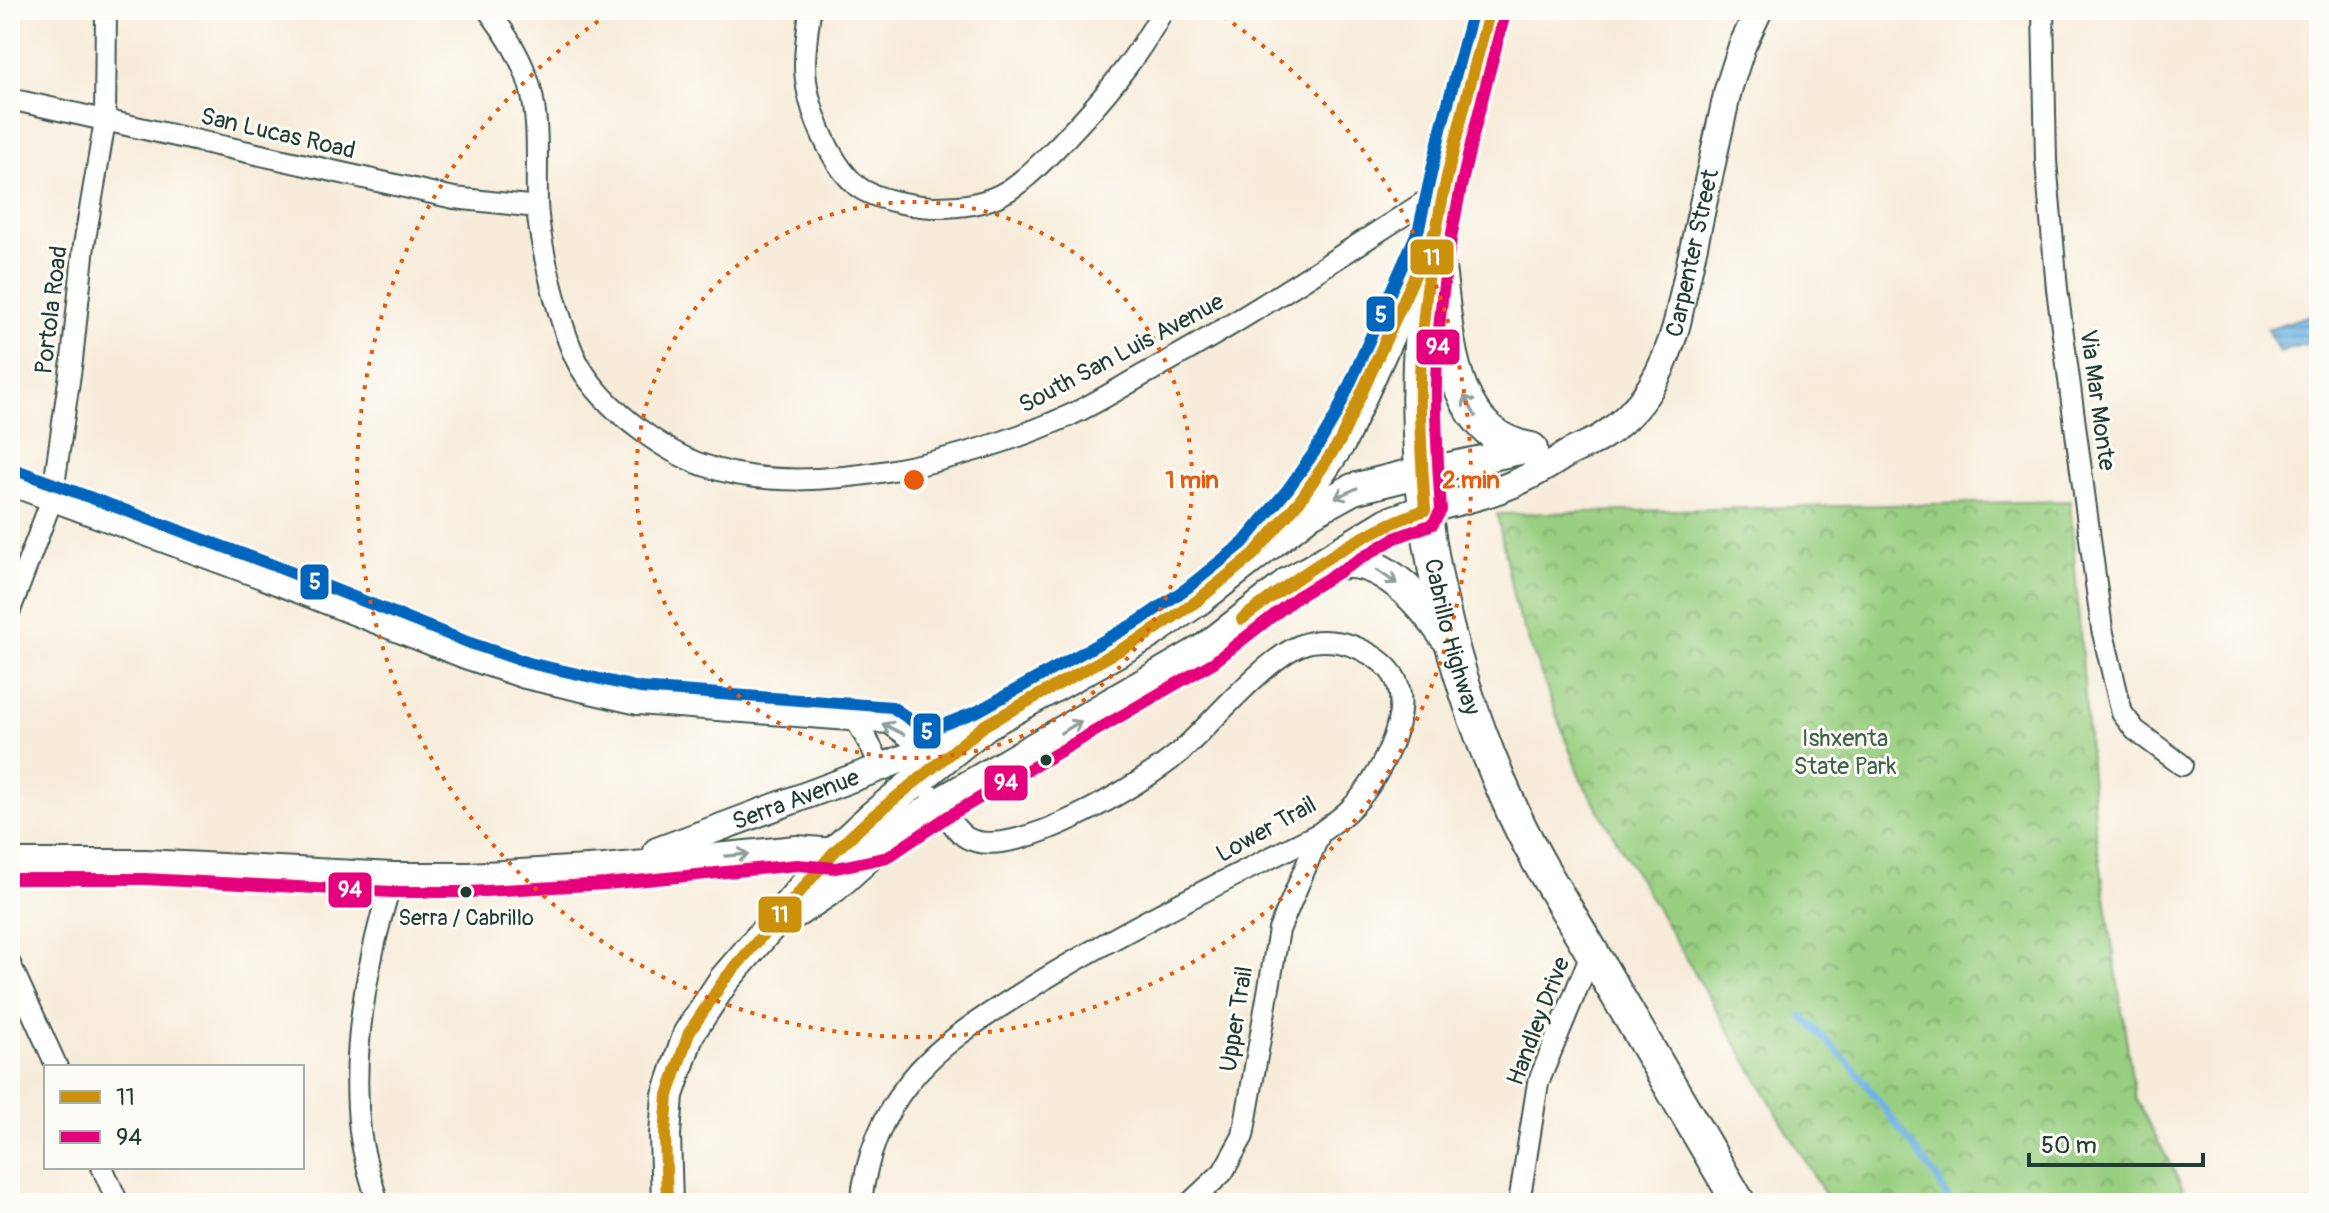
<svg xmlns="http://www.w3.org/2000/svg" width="2329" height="1213" font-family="Pangolin,sans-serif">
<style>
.park{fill:url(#park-crowns);stroke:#5c865a;stroke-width:2}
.water{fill:url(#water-rules);stroke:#47788c;stroke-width:2}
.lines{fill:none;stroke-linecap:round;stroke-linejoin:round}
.stream{stroke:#6fb2e5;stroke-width:7}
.minor-casing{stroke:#3f574d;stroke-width:24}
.tertiary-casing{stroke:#3f574d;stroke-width:30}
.secondary-casing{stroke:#3f574d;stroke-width:34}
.primary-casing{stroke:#3f574d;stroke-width:36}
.minor{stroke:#fff;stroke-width:20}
.tertiary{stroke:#fff;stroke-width:26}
.secondary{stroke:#fff;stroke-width:30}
.primary{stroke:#fff;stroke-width:32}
.bus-1-casing{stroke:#fdfcf7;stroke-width:18}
.bus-2-casing{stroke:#fdfcf7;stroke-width:18}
.bus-3-casing{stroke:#fdfcf7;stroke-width:18}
.bus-1{stroke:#cc910a;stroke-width:12}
.bus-2{stroke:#e5007d;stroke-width:12}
.bus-3{stroke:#0065bd;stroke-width:12}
.oneway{stroke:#8f9e9a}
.ring{fill:none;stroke:#e8590c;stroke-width:4;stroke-dasharray:4 8}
.bus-dot{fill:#1f3d34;stroke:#fdfcf7;stroke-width:3}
.labels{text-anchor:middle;stroke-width:6;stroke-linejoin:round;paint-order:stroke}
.bus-label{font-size:22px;fill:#1f3d34;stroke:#fdfcf7}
.street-label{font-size:24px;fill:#1f3d34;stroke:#fdfcf7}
.park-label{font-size:24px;fill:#3e6247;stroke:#fdfcf7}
.centre{fill:#e8590c;stroke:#fdfcf7;stroke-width:4}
.ring-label{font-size:24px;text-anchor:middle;font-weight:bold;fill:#e8590c;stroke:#fdfcf7;stroke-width:6;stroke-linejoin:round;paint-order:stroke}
.line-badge{stroke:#fdfcf7;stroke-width:3}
.badge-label{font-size:22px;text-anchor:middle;font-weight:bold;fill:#fff}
</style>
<defs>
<pattern id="park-crowns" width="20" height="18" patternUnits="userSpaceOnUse" patternTransform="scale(2)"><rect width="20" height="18" fill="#99cf81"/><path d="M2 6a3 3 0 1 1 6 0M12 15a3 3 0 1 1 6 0" fill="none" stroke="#7ca96a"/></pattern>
<pattern id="water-rules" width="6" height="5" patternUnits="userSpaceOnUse" patternTransform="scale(2)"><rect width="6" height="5" fill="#6fb2e5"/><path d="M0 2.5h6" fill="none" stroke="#5b92ba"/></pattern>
</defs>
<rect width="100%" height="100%" fill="#fdfcf7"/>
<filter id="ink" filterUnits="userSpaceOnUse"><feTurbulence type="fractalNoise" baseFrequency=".0125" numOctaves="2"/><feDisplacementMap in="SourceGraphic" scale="16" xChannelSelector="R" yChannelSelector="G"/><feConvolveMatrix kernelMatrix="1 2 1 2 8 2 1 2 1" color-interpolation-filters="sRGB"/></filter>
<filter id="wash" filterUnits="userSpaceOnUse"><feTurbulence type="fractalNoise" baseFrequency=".006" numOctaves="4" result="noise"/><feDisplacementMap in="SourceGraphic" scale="32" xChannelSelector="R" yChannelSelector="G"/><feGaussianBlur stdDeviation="1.8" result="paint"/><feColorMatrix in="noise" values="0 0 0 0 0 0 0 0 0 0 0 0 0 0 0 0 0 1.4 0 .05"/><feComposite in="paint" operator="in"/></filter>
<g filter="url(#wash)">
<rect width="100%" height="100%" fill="#f7ecda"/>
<!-- park -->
<path class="park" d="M 2070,501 L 2095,829 L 2135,1098 L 2191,1203 L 1830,1203 L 1581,780 L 1515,605 L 1497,514 Z"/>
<!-- water -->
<path class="water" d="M 2313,314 L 2314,341 L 2279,352 L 2267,329 Z"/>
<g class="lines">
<!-- stream -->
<path class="stream" d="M 1802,1016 L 1853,1067 L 1938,1179 L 1950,1203"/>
</g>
</g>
<g filter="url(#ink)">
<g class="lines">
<defs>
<g id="minor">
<path d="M 488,10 C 506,34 522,58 530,87 C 540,123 536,164 537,202 C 538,240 561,332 579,365 C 594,391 615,411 639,429 C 659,444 679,457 703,465 C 806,502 970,460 1066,417 C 1093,405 1118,389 1143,375 C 1247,319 1344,253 1443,190"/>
<path d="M 810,10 C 808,28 805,47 805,65 C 805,102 828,161 857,186 C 873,199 912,206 933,207 C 960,207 985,205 1009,190 C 1029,177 1046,158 1063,141 C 1101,101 1137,59 1163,10"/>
<path d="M 2043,10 L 2046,161 L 2057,289 L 2102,629 L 2122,713 L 2135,730 L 2182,765"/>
<path d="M 10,99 L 454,198 L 537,207"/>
<path d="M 10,485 L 264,579 L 465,658 L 525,678 L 638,704 L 889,723 L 925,749"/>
<path d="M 10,610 L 52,499 L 72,360 L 84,245 L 105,121 L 106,10"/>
<path d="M 857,722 L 882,767"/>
<path d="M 10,964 L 57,1067"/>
<path d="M 102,1167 L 118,1203"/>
<path d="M 378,1203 C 371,1180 363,1156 360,1131 C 350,1046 368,957 393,876"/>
<path d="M 861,1203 C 866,1157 881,1117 910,1081 C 940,1043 984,1017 1025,991 C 1119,932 1220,883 1320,833 C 1330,825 1340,819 1349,810 C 1376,785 1413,717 1396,680 C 1389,665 1375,656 1360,649 C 1343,641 1319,638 1301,645 C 1265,659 1210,725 1179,753 C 1142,784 1013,863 967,838 C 956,832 940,807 932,796"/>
<path d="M 1190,1203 L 1223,1172 L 1243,1136 L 1279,930 L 1320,833"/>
<path d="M 1519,1203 L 1538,1083 L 1592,952"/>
</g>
<g id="tertiary">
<path d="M 1421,472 L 1529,449"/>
<path id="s1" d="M 1425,510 C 1483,496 1512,490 1562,457 C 1574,449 1588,445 1600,438 C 1644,410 1664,371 1677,323 L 1728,90 L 1742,46 L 1759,10"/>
<path id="s2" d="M 657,851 L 882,767 L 971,731"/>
<path d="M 10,863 L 145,863 L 393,876 L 469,876 L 604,868 L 797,849 L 834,852 L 848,849"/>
</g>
<g id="secondary">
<path d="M 796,912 L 834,887 L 885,841 L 938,804 L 1206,648 L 1288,584 L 1388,523 L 1425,510"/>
<path d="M 667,1203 L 665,1135 L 668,1095 L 689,1033 L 724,980 L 834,852 L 872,817 L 985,725 L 1147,635 L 1197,601 L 1311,512 L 1353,489 L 1421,472"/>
</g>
<g id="primary">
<path id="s3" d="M 1490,10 C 1461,114 1429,221 1421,329 C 1408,492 1442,655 1509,803 C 1532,856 1564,904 1593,954 C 1642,1037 1691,1120 1739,1203"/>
<path d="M 1439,268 C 1448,334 1448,435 1531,449"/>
<path d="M 1254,554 L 1301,499 L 1340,441 L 1418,269"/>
<path d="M 1288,584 C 1306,574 1326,563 1347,562 C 1387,561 1424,605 1445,635"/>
</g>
</defs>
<!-- minor casing -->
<use href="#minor" class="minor-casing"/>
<!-- tertiary casing -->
<use href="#tertiary" class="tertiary-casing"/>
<!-- secondary casing -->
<use href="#secondary" class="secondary-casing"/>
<!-- primary casing -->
<use href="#primary" class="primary-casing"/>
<!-- minor -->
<use href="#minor" class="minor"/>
<!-- tertiary -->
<use href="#tertiary" class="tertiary"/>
<!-- secondary -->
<use href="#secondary" class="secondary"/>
<!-- primary -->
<use href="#primary" class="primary"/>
<defs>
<g id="bus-1">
<path d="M 1425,510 C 1422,467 1419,425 1420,382 C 1422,255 1457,131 1490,10"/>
<path d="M 1242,619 C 1298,576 1358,533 1425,510"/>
<path d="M 667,1203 L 665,1135 L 668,1095 L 689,1033 L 724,980 L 834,852 L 872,817 L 985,725 L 1147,635 L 1197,601 L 1254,554 L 1301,499 L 1340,441 L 1434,233"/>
</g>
<path id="bus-2" d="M 10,879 L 145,879 L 392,892 L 469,892 L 606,884 L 797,865 L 836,868 L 888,857 L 947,817 L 1214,662 L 1297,597 L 1395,538 L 1433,524 L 1441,510 C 1438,467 1435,425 1436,382 C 1439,256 1472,134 1505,14"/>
<path id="bus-3" d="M 16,470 L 270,564 L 470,643 L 529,663 L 640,688 L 892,707 L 927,731 L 978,711 L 1139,621 L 1187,588 L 1243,543 L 1288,489 L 1315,451 L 1336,415 L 1419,228 L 1441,129 L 1473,10"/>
</defs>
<!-- bus-1 casing -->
<use href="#bus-1" class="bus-1-casing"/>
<!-- bus-2 casing -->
<use href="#bus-2" class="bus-2-casing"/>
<!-- bus-3 casing -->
<use href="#bus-3" class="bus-3-casing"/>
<!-- bus-1 -->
<use href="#bus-1" class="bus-1"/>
<!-- bus-2 -->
<use href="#bus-2" class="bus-2"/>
<!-- bus-3 -->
<use href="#bus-3" class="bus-3"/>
</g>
<!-- one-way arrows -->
<defs><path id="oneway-shaft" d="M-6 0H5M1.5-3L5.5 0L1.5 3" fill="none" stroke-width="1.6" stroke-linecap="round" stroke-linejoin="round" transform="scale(2)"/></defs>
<g class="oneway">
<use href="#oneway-shaft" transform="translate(1470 406) rotate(-119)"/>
<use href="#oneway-shaft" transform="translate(1346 493) rotate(156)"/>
<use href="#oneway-shaft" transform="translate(1387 577) rotate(34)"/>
<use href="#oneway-shaft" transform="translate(1071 727) rotate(-30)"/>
<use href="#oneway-shaft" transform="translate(893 729) rotate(-153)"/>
<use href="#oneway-shaft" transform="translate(737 855) rotate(-5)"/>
</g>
</g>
<!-- distance rings -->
<g class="ring">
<circle cx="914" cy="480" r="278"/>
<path d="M1213 10A557 557 0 1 1 615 10"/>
</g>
<!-- markers -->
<g class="bus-dot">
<circle cx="1046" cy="760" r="7"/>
<circle cx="466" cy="892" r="7"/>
</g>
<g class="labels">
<!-- bus labels -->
<g class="bus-label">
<text x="466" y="925">Serra / Cabrillo</text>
</g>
<!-- street labels -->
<g class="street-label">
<text transform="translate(278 133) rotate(13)" y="8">San Lucas Road</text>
<text dy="8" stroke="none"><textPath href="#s1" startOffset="404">Carpenter Street</textPath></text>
<text transform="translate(51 310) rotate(-83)" y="8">Portola Road</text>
<text transform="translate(1121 353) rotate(-28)" y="8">South San Luis Avenue</text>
<text transform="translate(2098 400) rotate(82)" y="8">Via Mar Monte</text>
<text dy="8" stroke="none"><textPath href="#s3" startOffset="638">Cabrillo Highway</textPath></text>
<text dy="8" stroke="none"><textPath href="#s2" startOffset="148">Serra Avenue</textPath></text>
<text transform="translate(1266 829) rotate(-29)" y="8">Lower Trail</text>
<text transform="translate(1236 1019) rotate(-81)" y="8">Upper Trail</text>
<text transform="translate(1538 1021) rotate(-69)" y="8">Handley Drive</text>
</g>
<!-- park labels -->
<g class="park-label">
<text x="1845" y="746">Ishxenta<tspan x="1845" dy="28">State Park</tspan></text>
</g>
</g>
<circle cx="914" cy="480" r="12" class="centre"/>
<g class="ring-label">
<text x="1192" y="488">1 min</text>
<text x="1471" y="488">2 min</text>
</g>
<g class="line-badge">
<rect x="1409" y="238" width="46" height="38" rx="8" fill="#cc910a"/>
<rect x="1365" y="295" width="31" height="38" rx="8" fill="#0065bd"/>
<rect x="1415" y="328" width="46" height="38" rx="8" fill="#e5007d"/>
<rect x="299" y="563" width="31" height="38" rx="8" fill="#0065bd"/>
<rect x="912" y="712" width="30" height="38" rx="8" fill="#0065bd"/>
<rect x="983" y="764" width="46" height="38" rx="8" fill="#e5007d"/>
<rect x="327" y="871" width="46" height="38" rx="8" fill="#e5007d"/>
<rect x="757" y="895" width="46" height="39" rx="8" fill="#cc910a"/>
</g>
<g class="badge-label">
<text x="1432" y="265">11</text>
<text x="1381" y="322">5</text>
<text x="1438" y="354">94</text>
<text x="315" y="589">5</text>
<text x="927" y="739">5</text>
<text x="1006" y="790">94</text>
<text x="350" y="897">94</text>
<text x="780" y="922">11</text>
</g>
<!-- margin -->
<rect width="2329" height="1213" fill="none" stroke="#fdfcf7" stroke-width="40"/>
<!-- legend -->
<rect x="44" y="1065" width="260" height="104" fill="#fdfcf7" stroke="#a4b0a9" stroke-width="2"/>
<rect x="60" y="1091" width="40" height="12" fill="#cc910a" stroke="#a4b0a9" stroke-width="2"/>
<text x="116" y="1105" font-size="24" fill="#1f3d34">11</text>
<rect x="60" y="1131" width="40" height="12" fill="#e5007d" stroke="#a4b0a9" stroke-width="2"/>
<text x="116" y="1145" font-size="24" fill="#1f3d34">94</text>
<!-- scale -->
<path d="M2029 1153v12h174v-12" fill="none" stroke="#1f3d34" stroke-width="4"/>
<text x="2041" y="1153" font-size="24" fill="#1f3d34" stroke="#fdfcf7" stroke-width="6" paint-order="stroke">50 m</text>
</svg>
